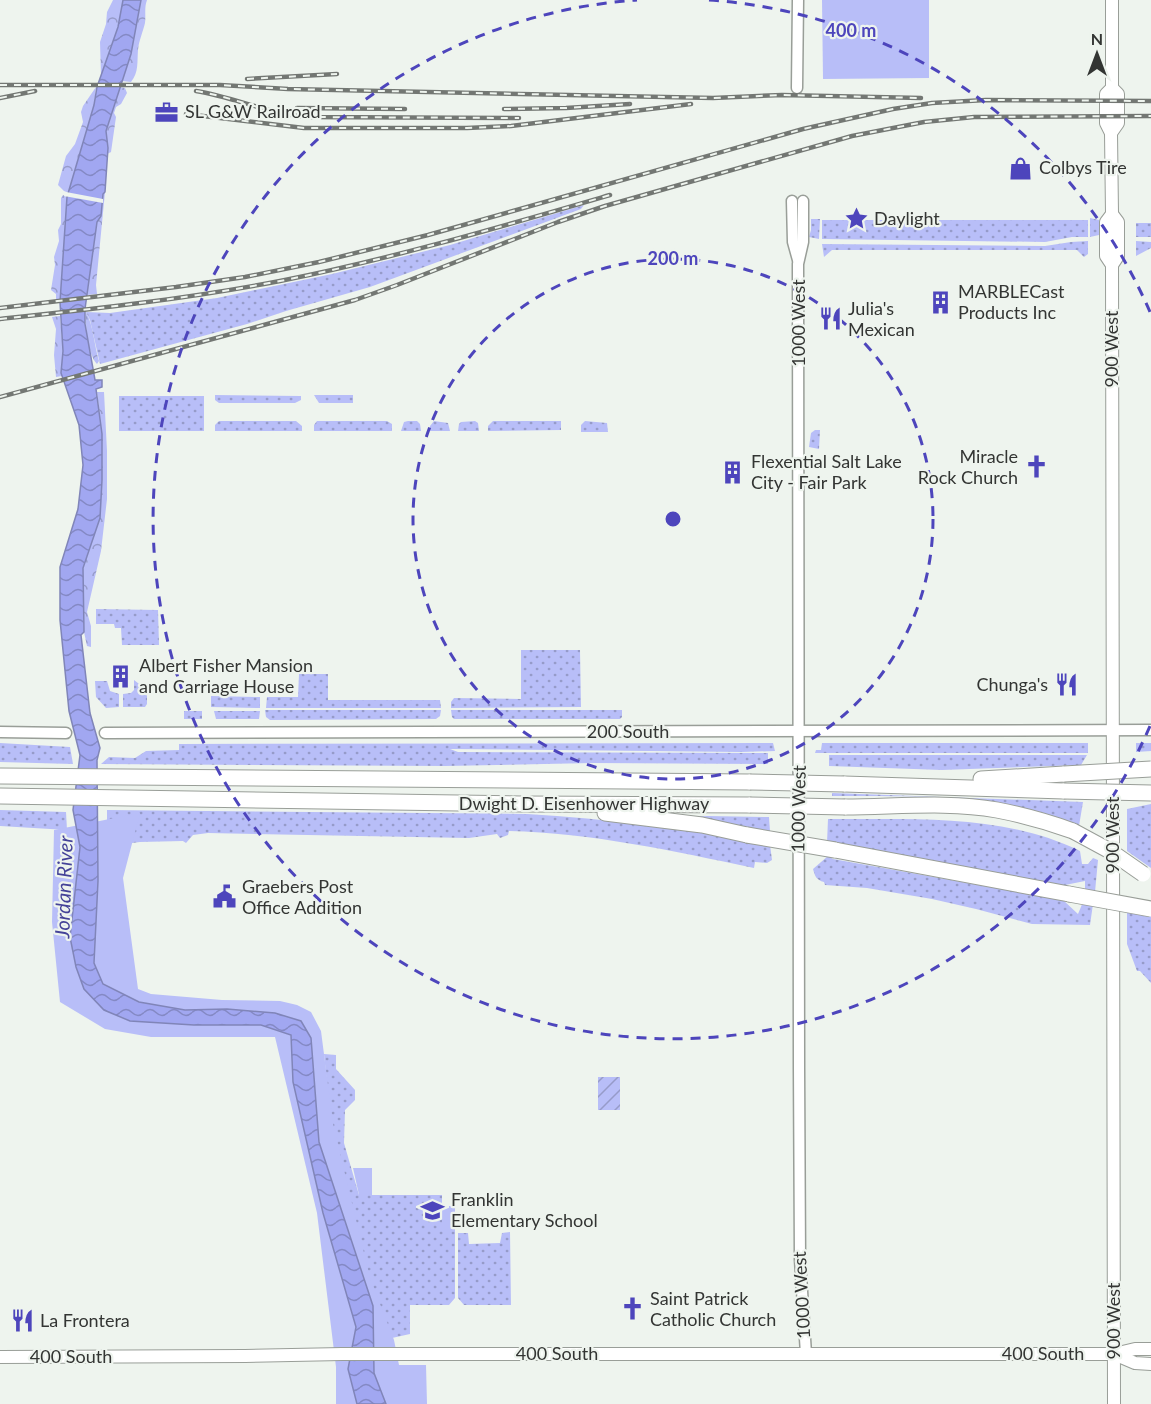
<svg xmlns="http://www.w3.org/2000/svg" width="1151" height="1404" font-family="Lato,sans-serif">
<style>
.grass{fill:url(#grass-dots)}
.forest{fill:url(#forest-crowns)}
.park{fill:#b8bef8}
.garden{fill:url(#garden-furrows)}
.water{fill:url(#water-waves);stroke:#8085b8;stroke-width:1.5}
.pier{fill:#eef4ee}
.lines{fill:none;stroke-linecap:round;stroke-linejoin:round}
.tertiary-casing{stroke:#999e98;stroke-width:13}
.secondary-casing{stroke:#999e98;stroke-width:14}
.motorway-casing{stroke:#999e98;stroke-width:17}
.tertiary{stroke:#fff;stroke-width:10}
.secondary{stroke:#fff;stroke-width:12}
.motorway{stroke:#fff;stroke-width:15}
.rail-casing{stroke:#737773;stroke-width:4.5}
.rail{stroke:#eef4ee;stroke-width:2;stroke-dasharray:7;stroke-linecap:butt}
.motorway-bridge-casing{stroke:#999e98;stroke-width:17;stroke-linecap:butt}
.motorway-bridge{stroke:#fff;stroke-width:15}
.ring{fill:none;stroke:#4d45bc;stroke-width:3;stroke-dasharray:10 8}
.labels{text-anchor:middle;stroke-width:4.5;stroke-linejoin:round;paint-order:stroke}
.poi-label{font-size:18px;fill:#333533;stroke:#eef4ee;text-anchor:start}
.street-label{font-size:18px;fill:#333533;stroke:#eef4ee}
.water-label{font-size:20px;font-style:italic;fill:#444298;stroke:#eef4ee}
.centre{fill:#4d45bc;stroke:#eef4ee;stroke-width:3}
.ring-label{font-size:18px;text-anchor:middle;font-weight:bold;fill:#4d45bc;stroke:#eef4ee;stroke-width:4.5;stroke-linejoin:round;paint-order:stroke}
</style>
<defs>
<pattern id="grass-dots" width="8" height="8" patternUnits="userSpaceOnUse" patternTransform="scale(1.5)"><rect width="8" height="8" fill="#b8bef8"/><path d="M2 2h.1M6 6h.1" fill="none" stroke="#969bc9" stroke-width="1.8" stroke-linecap="round"/></pattern>
<pattern id="forest-crowns" width="20" height="18" patternUnits="userSpaceOnUse" patternTransform="scale(1.5)"><rect width="20" height="18" fill="#b8bef8"/><path d="M2 6a3 3 0 1 1 6 0M12 15a3 3 0 1 1 6 0" fill="none" stroke="#969bc9"/></pattern>
<pattern id="garden-furrows" width="10" height="10" patternUnits="userSpaceOnUse" patternTransform="scale(1.5)"><rect width="10" height="10" fill="#b8bef8"/><path d="M-1 1l2-2M0 10L10 0M9 11l2-2" fill="none" stroke="#969bc9"/></pattern>
<pattern id="water-waves" width="16" height="10" patternUnits="userSpaceOnUse" patternTransform="scale(1.5)"><rect width="16" height="10" fill="#a1a7f1"/><path d="M0 5q4-4 8 0t8 0" fill="none" stroke="#8489c4"/></pattern>
</defs>
<rect width="100%" height="100%" fill="#eef4ee"/>
<!-- grass -->
<g class="grass">
<path d="M 584,205 L 581,209 L 370,287 L 286,311 L 247,324 L 100,364 L 90,320 L 86,312 L 110,313 L 217,298 L 332,274 L 450,245 Z"/>
<path d="M 1090,218 L 1099,220 L 1099,235 L 1090,237 Z"/>
<path d="M 811,219 L 820,219 L 819,239 L 809,237 L 811,230 Z"/>
<path d="M 822,220 L 1088,220 L 1088,237 L 1072,237 L 1045,242 L 822,239 Z"/>
<rect x="1136" y="223" width="15" height="14"/>
<path d="M 1088,241 L 1088,254 L 1084,257 L 1077,250 L 832,250 L 824,257 L 822,244 L 1045,246 L 1071,242 Z"/>
<path d="M 1136,241 L 1151,242 L 1151,248 L 1136,256 Z"/>
<path d="M 215,395 L 301,396 L 301,400 L 295,403 L 219,403 L 215,400 Z"/>
<path d="M 314,395 L 353,395 L 353,403 L 319,403 Z"/>
<rect x="119" y="396" width="85" height="35"/>
<path d="M 219,421 L 296,421 L 302,426 L 302,431 L 215,431 L 215,425 Z"/>
<path d="M 317,421 L 387,421 L 392,424 L 392,431 L 314,431 L 314,425 Z"/>
<path d="M 408,421 L 417,421 L 420,424 L 421,431 L 401,431 L 404,422 Z"/>
<path d="M 434,421 L 448,423 L 450,431 L 430,431 L 430,426 Z"/>
<path d="M 475,421 L 478,423 L 479,431 L 458,431 L 459,424 L 461,422 Z"/>
<path d="M 493,421 L 561,421 L 561,430 L 488,431 L 488,426 Z"/>
<path d="M 585,421 L 607,423 L 608,432 L 581,432 L 581,425 Z"/>
<path d="M 815,430 L 820,430 L 819,449 L 809,447 L 811,433 Z"/>
<path d="M 96,609 L 158,610 L 159,645 L 122,645 L 121,628 L 115,628 L 114,624 L 96,624 Z"/>
<path d="M 521,650 L 580,650 L 581,707 L 451,708 L 451,702 L 454,698 L 521,699 Z"/>
<path d="M 299,674 L 328,674 L 328,700 L 440,700 L 441,708 L 266,708 L 267,697 L 298,697 Z"/>
<path d="M 134,680 L 147,690 L 147,704 L 145,707 L 123,707 L 123,694 L 131,693 L 134,690 Z"/>
<path d="M 95,681 L 107,681 L 110,691 L 119,694 L 119,707 L 106,708 L 96,697 Z"/>
<path d="M 211,696 L 260,697 L 260,708 L 211,707 Z"/>
<path d="M 265,710 L 441,710 L 440,716 L 436,719 L 270,720 L 266,717 Z"/>
<path d="M 451,710 L 622,710 L 622,717 L 620,719 L 454,719 L 452,717 Z"/>
<rect x="184" y="711" width="18" height="8"/>
<path d="M 214,711 L 260,711 L 259,719 L 216,719 Z"/>
<path d="M 0,743 L 70,747 L 73,764 L 0,762 Z"/>
<path d="M 773,743 L 775,751 L 741,752 L 450,749 L 458,752 L 768,753 L 768,764 L 592,763 L 445,766 L 101,764 L 109,757 L 135,758 L 146,751 L 179,750 L 179,744 Z"/>
<path d="M 822,743 L 1088,743 L 1088,753 L 815,753 L 816,750 L 821,750 Z"/>
<path d="M 1136,743 L 1151,743 L 1151,751 L 1136,752 Z"/>
<path d="M 829,755 L 1087,755 L 1081,765 L 942,770 L 829,766 Z"/>
<path d="M 832,793 L 1083,802 L 1079,826 C 1001,792 915,797 832,796 Z"/>
<path d="M 1151,804 L 1151,868 L 1127,851 L 1127,809 Z"/>
<path d="M 0,810 L 66,812 L 67,830 L 0,826 Z"/>
<path d="M 107,810 L 527,814 C 609,819 690,829 770,845 L 772,860 L 767,863 L 755,862 L 754,868 C 673,851 592,833 509,831 L 508,835 L 500,838 L 497,834 L 469,838 L 208,833 L 193,835 L 186,843 L 183,841 L 140,842 L 124,844 L 107,829 Z"/>
<path d="M 707,816 L 769,817 L 770,832 L 690,817 Z"/>
<path d="M 828,819 C 913,820 1002,813 1080,851 L 1082,864 L 1088,864 L 1093,858 L 1098,860 L 1095,892 L 1085,890 L 1085,881 L 1065,885 L 1064,886 L 827,843 Z"/>
<path d="M 828,856 L 833,859 L 1063,900 L 1078,914 L 1083,902 L 1093,904 L 1090,925 L 1032,924 L 976,909 L 932,899 L 867,888 L 825,885 L 824,882 C 816,880 815,876 813,869 Z"/>
<path d="M 1127,910 L 1151,915 L 1151,983 L 1140,971 L 1137,971 L 1127,944 Z"/>
<path d="M 324,1054 L 336,1055 L 336,1069 L 355,1090 L 355,1100 L 345,1110 L 344,1143 L 359,1195 L 442,1195 L 442,1229 L 455,1229 L 455,1298 L 449,1305 L 410,1305 L 410,1334 L 392,1338 L 368,1277 L 330,1114 Z"/>
<path d="M 510,1232 L 511,1305 L 464,1305 L 458,1298 L 458,1233 L 468,1233 L 469,1244 L 500,1243 L 502,1233 Z"/>
</g>
<!-- forest -->
<g class="forest">
<path d="M 113,0 L 123,0 L 118,27 L 101,76 L 100,42 L 106,24 L 107,12 Z"/>
<path d="M 141,0 L 147,0 C 144,8 146,15 145,23 C 143,32 139,40 138,50 C 137,62 139,72 131,82 L 122,81 L 131,54 Z"/>
<path d="M 96,87 L 94,105 L 69,193 L 64,191 L 58,185 L 66,156 L 75,144 L 83,122 L 81,112 L 83,106 Z"/>
<path d="M 120,87 L 125,88 L 127,93 L 121,104 L 116,107 L 114,113 L 116,117 L 111,152 L 107,154 L 106,131 Z"/>
<path d="M 105,192 L 96,285 L 97,294 L 87,295 L 97,222 L 101,216 L 103,194 Z"/>
<path d="M 63,195 L 67,197 L 61,299 L 56,299 L 56,294 L 51,290 L 55,265 L 54,257 L 59,241 L 58,230 L 61,224 L 61,198 Z"/>
<path d="M 86,312 C 94,327 94,345 99,361 L 97,364 C 88,355 85,325 86,312 Z"/>
<path d="M 60,316 L 63,351 L 62,376 L 56,377 L 54,355 L 56,329 L 52,317 Z"/>
<path d="M 97,392 L 104,392 L 107,451 L 107,499 L 101,551 L 87,612 L 91,626 L 91,647 L 87,646 L 84,632 L 83,568 L 90,547 L 102,434 Z"/>
</g>
<!-- park -->
<g class="park">
<path d="M 822,0 L 929,0 L 929,78 L 823,79 Z"/>
<path d="M 140,813 L 123,878 L 138,989 L 151,994 L 222,1000 L 280,1001 L 297,1005 L 311,1012 L 321,1031 L 333,1124 L 370,1278 L 394,1340 L 399,1365 L 426,1365 L 427,1404 L 336,1404 L 336,1367 L 317,1213 L 275,1037 L 151,1037 L 105,1029 L 60,1002 L 52,922 L 54,830 Z"/>
<path d="M 353,1168 L 372,1168 L 372,1195 L 359,1195 Z"/>
<rect x="442" y="1206" width="13" height="23"/>
</g>
<!-- garden -->
<rect class="garden" x="598" y="1077" width="22" height="33"/>
<!-- water -->
<path class="water" d="M 123,0 L 141,0 L 131,54 L 106,131 L 108,148 L 105,192 L 103,194 L 101,216 L 97,222 L 85,309 L 85,324 L 95,380 L 102,380 L 102,387 L 96,389 L 102,434 L 102,480 L 100,518 L 83,568 L 84,632 L 81,635 L 90,713 L 100,748 L 97,760 L 98,881 L 94,963 L 103,984 L 139,1002 L 185,1010 L 227,1009 L 275,1013 L 301,1021 L 311,1038 L 319,1142 L 373,1306 L 374,1373 L 386,1404 L 357,1404 L 348,1369 L 356,1327 L 323,1213 L 293,1082 L 291,1035 L 261,1025 L 194,1025 L 130,1021 L 104,1010 L 84,989 L 76,967 L 70,937 L 80,847 L 73,810 L 80,755 L 69,711 L 60,620 L 60,567 L 78,509 L 83,465 L 79,425 L 61,373 L 63,351 L 60,302 L 67,197 L 94,105 L 97,87 L 118,27 Z"/>
<!-- pier -->
<path class="pier" d="M 66,192 L 103,199 L 103,203 L 64,196 Z"/>
<g class="lines">
<defs>
<g id="tertiary">
<path d="M 797,88 L 798,0"/>
<path d="M 792,201 L 793,242 L 798,260"/>
<path d="M 803,201 L 803,242 L 798,264 L 799,1067 L 800,1259 L 806,1354"/>
<path d="M 0,732 L 66,733"/>
<path d="M 105,733 L 1151,730"/>
</g>
<g id="secondary">
<path d="M 1112,0 L 1112,88 L 1106,94 L 1106,123 L 1111,133 L 1112,214 L 1106,222 L 1106,256 L 1112,265 L 1114,1404"/>
<path d="M 1111,133 L 1118,123 L 1118,94 L 1112,88"/>
<path d="M 1112,214 L 1118,222 L 1118,256 L 1112,265"/>
<path d="M 1114,1354 L 1135,1363 L 1151,1364"/>
<path d="M 0,1357 L 245,1356 L 342,1354 L 1114,1354 L 1135,1349 L 1151,1349"/>
</g>
<g id="motorway">
<path d="M 0,776 L 750,782"/>
<path d="M 981,779 L 1064,774"/>
<path d="M 844,784 L 1064,791"/>
<path d="M 0,796 L 521,804 L 750,805"/>
<path d="M 845,807 C 895,807 948,801 997,810 C 1023,815 1048,822 1073,831"/>
<path d="M 605,813 L 702,825 L 747,835"/>
<path d="M 835,850 L 1069,894"/>
</g>
</defs>
<!-- tertiary casing -->
<use href="#tertiary" class="tertiary-casing"/>
<!-- secondary casing -->
<use href="#secondary" class="secondary-casing"/>
<!-- motorway casing -->
<use href="#motorway" class="motorway-casing"/>
<!-- tertiary -->
<use href="#tertiary" class="tertiary"/>
<!-- secondary -->
<use href="#secondary" class="secondary"/>
<!-- motorway -->
<use href="#motorway" class="motorway"/>
<defs>
<g id="rail">
<path d="M 247,79 L 337,74"/>
<path d="M 0,85 L 220,85 L 288,89 L 713,98 L 782,95 L 921,98"/>
<path d="M 196,91 C 233,97 267,113 304,117 L 519,118"/>
<path d="M 0,98 L 35,91"/>
<path d="M 297,108 L 405,109"/>
<path d="M 504,109 L 566,108 L 630,104"/>
<path d="M 186,114 L 304,128 L 467,128 L 511,126 L 691,104"/>
<path d="M 0,308 L 176,287 L 245,277 L 319,262 L 428,235 L 803,129 L 893,109 L 932,103 L 986,100 L 1151,101"/>
<path d="M 0,319 C 93,309 187,299 280,281 C 391,259 500,227 610,195"/>
<path d="M 0,397 L 355,300 L 397,285 L 558,222 L 605,206 L 852,136 L 924,122 L 974,117 L 1151,116"/>
</g>
</defs>
<!-- rail casing -->
<use href="#rail" class="rail-casing"/>
<!-- rail -->
<use href="#rail" class="rail"/>
<defs>
<g id="motorway-bridge">
<path d="M 1064,774 L 1151,769"/>
<path d="M 750,782 L 844,784"/>
<path d="M 1064,791 L 1151,793"/>
<path d="M 750,805 L 845,807"/>
<path d="M 1073,831 L 1110,851 L 1143,874"/>
<path d="M 747,835 L 835,850"/>
<path d="M 1069,894 L 1151,909"/>
</g>
</defs>
<!-- motorway-bridge casing -->
<use href="#motorway-bridge" class="motorway-bridge-casing"/>
<!-- motorway-bridge -->
<use href="#motorway-bridge" class="motorway-bridge"/>
</g>
<!-- distance rings -->
<g class="ring">
<circle cx="673" cy="519" r="260"/>
<path d="M1150 726A520 520 0 1 1 637 0M709 0A520 520 0 0 1 1150 312"/>
</g>
<!-- icons -->
<defs>
<symbol id="office-bare" viewBox="-9 -9 18 18"><path d="M-6-3h4V-5.5h4V-3h4V5H-6ZM-1-4.5V-3h2v-1.5ZM-6 0V1H6V0Z" fill="#4d45bc" stroke="#eef4ee" stroke-width="2.5" paint-order="stroke"/></symbol>
<symbol id="shop-bare" viewBox="-9 -9 18 18"><path d="M-5-2.5h2.3a2.7 3.5 0 0 1 5.4 0H5L5.5 6h-11ZM-1.5-2.5h3a1.5 2.3 0 0 0-3 0Z" fill="#4d45bc" stroke="#eef4ee" stroke-width="2.5" paint-order="stroke"/></symbol>
<symbol id="sight-bare" viewBox="-9 -9 18 18"><path d="M0-6L1.8-2.2L6-1.7L2.9 1.2L3.7 5.4L0 3.3L-3.7 5.4L-2.9 1.2L-6-1.7L-1.8-2.2Z" fill="#4d45bc" stroke="#eef4ee" stroke-width="2.5" paint-order="stroke"/></symbol>
<symbol id="building-bare" viewBox="-9 -9 18 18"><path d="M-4-6H4V6H1V3H-1V6H-4ZM-2.5-4.3h1.7v1.8h-1.7ZM.8-4.3h1.7v1.8H.8ZM-2.5-1h1.7V.8h-1.7ZM.8-1h1.7V.8H.8Z" fill="#4d45bc" stroke="#eef4ee" stroke-width="2.5" paint-order="stroke"/></symbol>
<symbol id="restaurant-bare" viewBox="-9 -9 18 18"><path d="M-5-6h1v4h1v-4h1v4h1v-4h1v5L-1.5 .5V6h-2V.5L-5-1ZM5-6V6H3V1.5H1.5Q1.5-4 5-6Z" fill="#4d45bc" stroke="#eef4ee" stroke-width="2.5" paint-order="stroke"/></symbol>
<symbol id="church-bare" viewBox="-9 -9 18 18"><path d="M-1.2-6h2.4v3.5h3.3v2.4h-3.3V6h-2.4V-.1h-3.3v-2.4h3.3Z" fill="#4d45bc" stroke="#eef4ee" stroke-width="2.5" paint-order="stroke"/></symbol>
<symbol id="civic-bare" viewBox="-9 -9 18 18"><path d="M-.6-6.5H3V-4.5H.6V-3L4-1V1h2V6H-6V1h2V-1L-.6-3ZM-1.2 2.5V6h2.4V2.5Z" fill="#4d45bc" stroke="#eef4ee" stroke-width="2.5" paint-order="stroke"/></symbol>
<symbol id="school-bare" viewBox="-9 -9 18 18"><path d="M0-5L7-2L0 1L-7-2ZM-4 1L0 2.5L4 1V4Q0 6-4 4Z" fill="#4d45bc" stroke="#eef4ee" stroke-width="2.5" paint-order="stroke"/></symbol>
</defs>
<g fill-rule="evenodd">
<use href="#office-bare" x="150" y="96" width="33" height="33"/>
<use href="#shop-bare" x="1004" y="152" width="33" height="33"/>
<use href="#sight-bare" x="840" y="202" width="33" height="33"/>
<use href="#building-bare" x="924" y="286" width="33" height="33"/>
<use href="#restaurant-bare" x="814" y="302" width="33" height="33"/>
<use href="#church-bare" x="1020" y="450" width="33" height="33"/>
<use href="#building-bare" x="716" y="456" width="33" height="33"/>
<use href="#building-bare" x="104" y="660" width="33" height="33"/>
<use href="#restaurant-bare" x="1050" y="668" width="33" height="33"/>
<use href="#civic-bare" x="208" y="880" width="33" height="33"/>
<use href="#school-bare" x="416" y="1194" width="33" height="33"/>
<use href="#church-bare" x="616" y="1292" width="33" height="33"/>
<use href="#restaurant-bare" x="6" y="1304" width="33" height="33"/>
</g>
<g class="labels">
<!-- poi labels -->
<g class="poi-label">
<text x="185" y="118">SL G&amp;W Railroad</text>
<text x="1039" y="174">Colbys Tire</text>
<text x="874" y="225">Daylight</text>
<text x="958" y="298">MARBLECast<tspan x="958" dy="21">Products Inc</tspan></text>
<text x="848" y="315">Julia's<tspan x="848" dy="21">Mexican</tspan></text>
<text x="1018" y="463" text-anchor="end">Miracle<tspan x="1018" dy="21">Rock Church</tspan></text>
<text x="751" y="468">Flexential Salt Lake<tspan x="751" dy="21">City - Fair Park</tspan></text>
<text x="139" y="672">Albert Fisher Mansion<tspan x="139" dy="21">and Carriage House</tspan></text>
<text x="1048" y="691" text-anchor="end">Chunga's</text>
<text x="242" y="893">Graebers Post<tspan x="242" dy="21">Office Addition</tspan></text>
<text x="451" y="1206">Franklin<tspan x="451" dy="21">Elementary School</tspan></text>
<text x="650" y="1305">Saint Patrick<tspan x="650" dy="21">Catholic Church</tspan></text>
<text x="40" y="1327">La Frontera</text>
</g>
<!-- street labels -->
<g class="street-label">
<text transform="translate(799 323) rotate(-90)" y="6">1000 West</text>
<text transform="translate(1112 349) rotate(-90)" y="6">900 West</text>
<text x="628" y="738">200 South</text>
<text x="584" y="810">Dwight D. Eisenhower Highway</text>
<text transform="translate(799 809) rotate(-89)" y="6">1000 West</text>
<text transform="translate(1113 835) rotate(-90)" y="6">900 West</text>
<text transform="translate(802 1295) rotate(-93)" y="6">1000 West</text>
<text transform="translate(1114 1321) rotate(-90)" y="6">900 West</text>
<text x="557" y="1360">400 South</text>
<text x="1043" y="1360">400 South</text>
<text x="71" y="1363">400 South</text>
</g>
<!-- water labels -->
<g class="water-label">
<text transform="translate(64 887) rotate(-88)" y="7">Jordan River</text>
</g>
</g>
<circle cx="673" cy="519" r="9" class="centre"/>
<g class="ring-label">
<text x="851" y="37">400 m</text>
<text x="673" y="265">200 m</text>
</g>
<!-- north arrow -->
<g transform="translate(1097 54)" stroke="#eef4ee" stroke-width="4.5" paint-order="stroke">
<path d="M0-4.5L10 22L0 15L-10 22Z" fill="#333533"/>
<text y="-9" font-size="16" font-weight="bold" text-anchor="middle" fill="#333533">N</text>
</g>
</svg>
